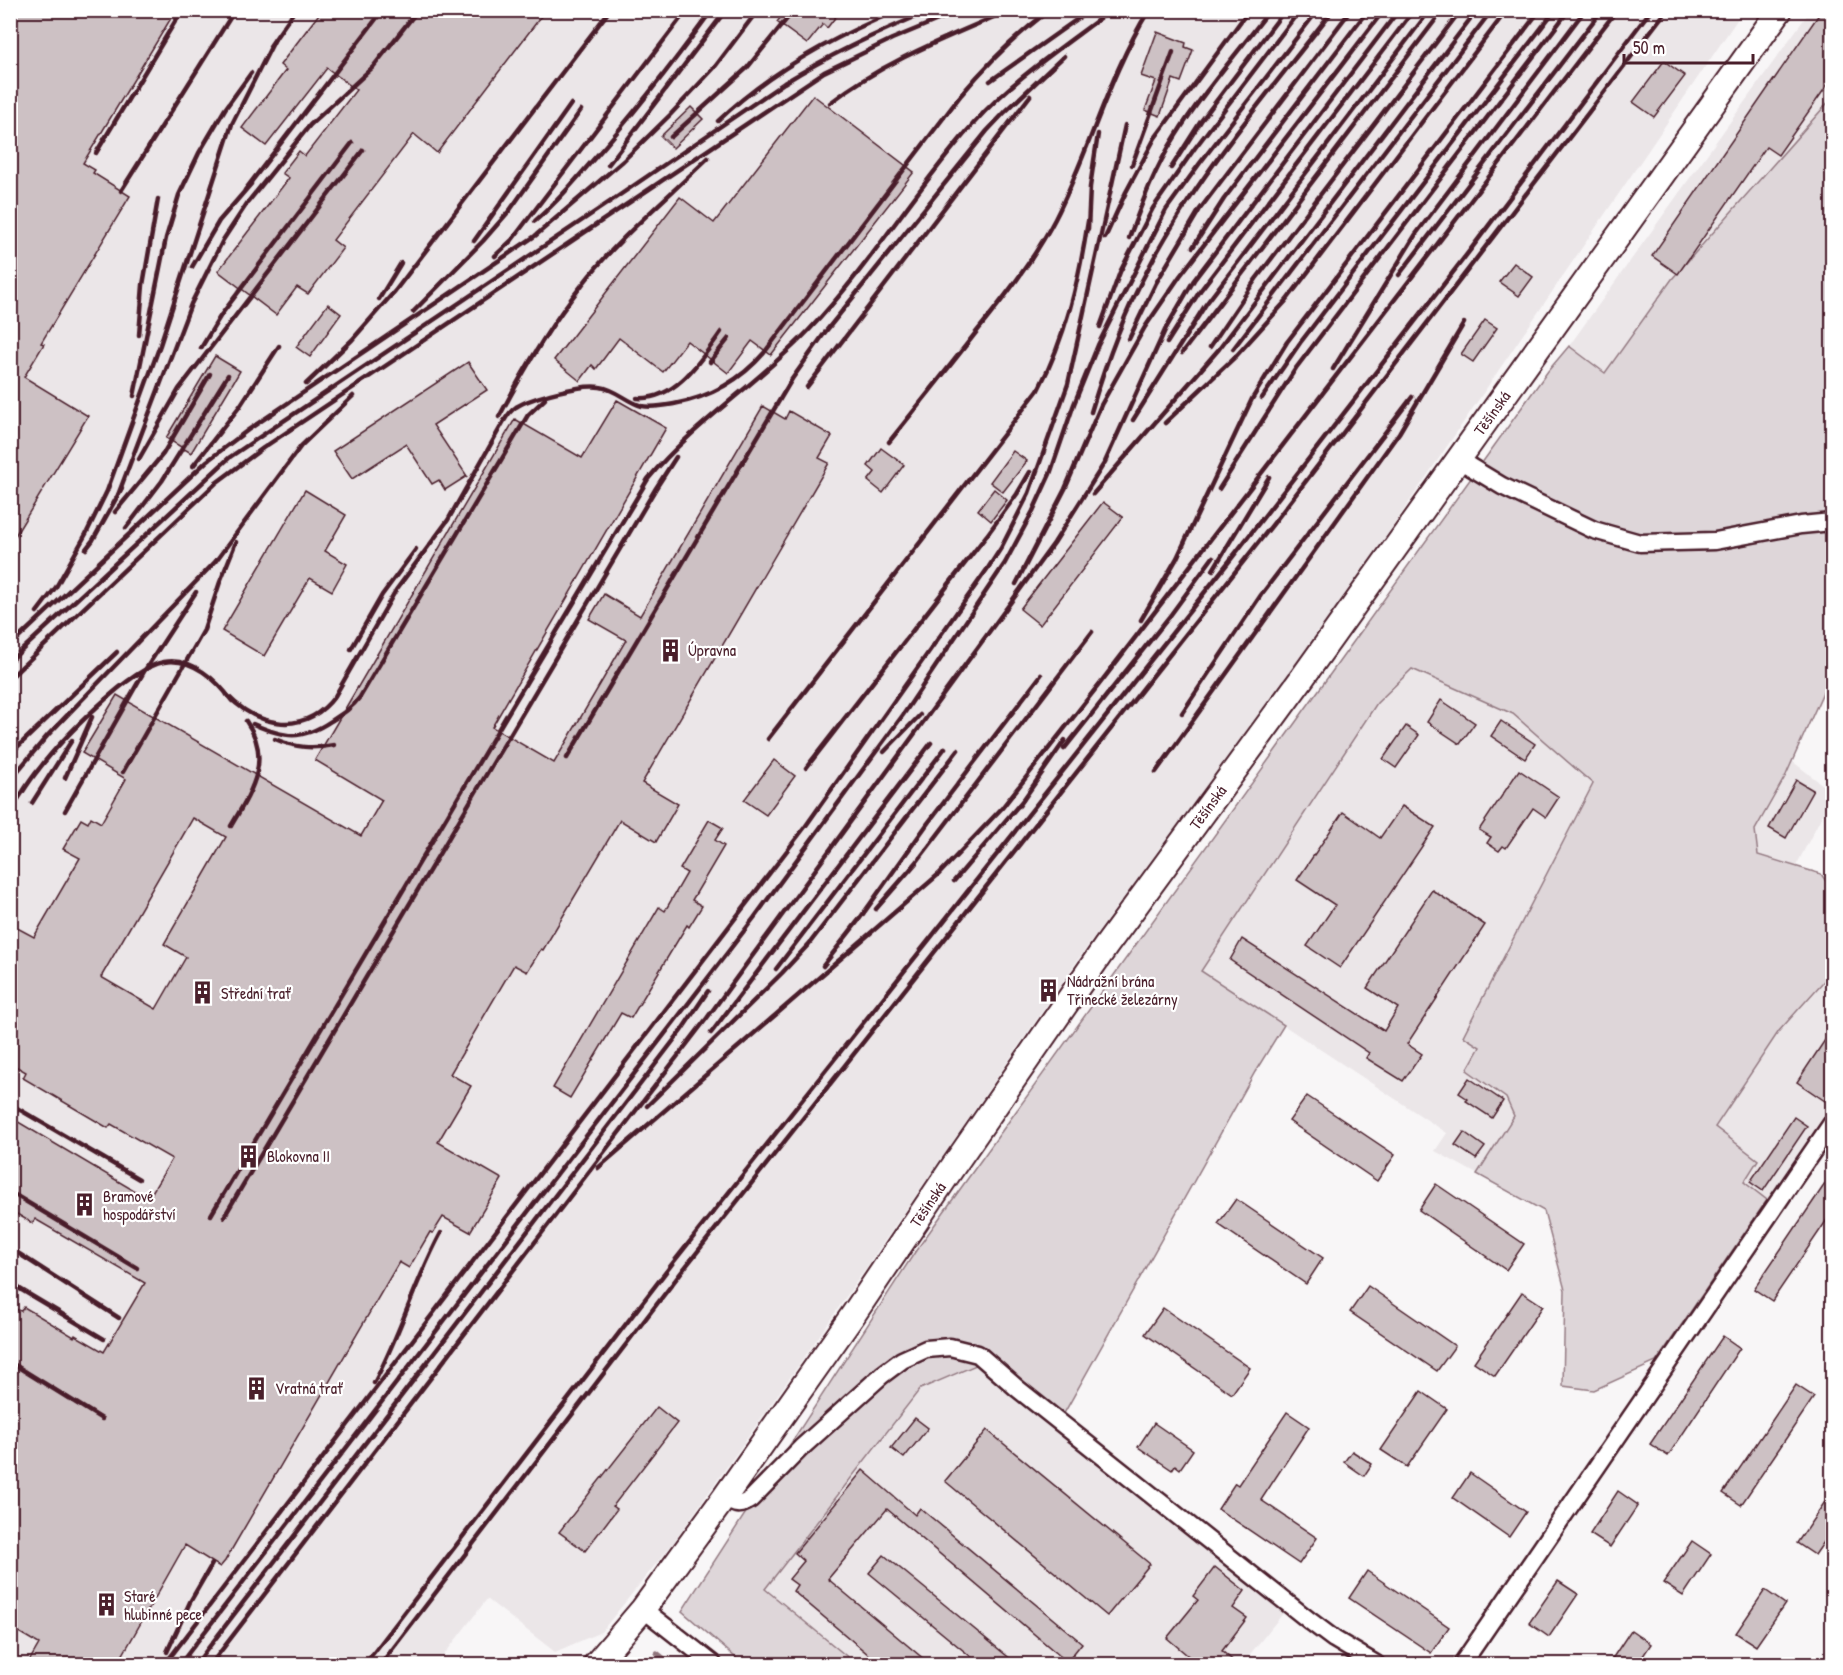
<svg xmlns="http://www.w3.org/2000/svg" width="1843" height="1675" font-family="'Patrick Hand',sans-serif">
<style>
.built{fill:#ebe6e8}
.green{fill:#ded6d9;stroke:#947a82;stroke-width:1.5}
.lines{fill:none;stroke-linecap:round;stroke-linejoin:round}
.stream{stroke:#8f747b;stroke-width:5}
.building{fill:#cdc1c4;stroke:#4a1f2b;stroke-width:1.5;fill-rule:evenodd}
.minor-casing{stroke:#4a1f2b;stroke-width:21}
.secondary-casing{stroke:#4a1f2b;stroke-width:28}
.minor{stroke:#fff;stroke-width:16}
.secondary{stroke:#fff;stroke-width:24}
.rail{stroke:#4a1f2b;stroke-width:4.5}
.labels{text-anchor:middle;stroke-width:4.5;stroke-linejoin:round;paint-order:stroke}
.street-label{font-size:16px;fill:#4a1f2b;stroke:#fff}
.poi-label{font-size:16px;fill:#4a1f2b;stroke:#fff;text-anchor:start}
</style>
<rect width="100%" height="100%" fill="#f8f6f7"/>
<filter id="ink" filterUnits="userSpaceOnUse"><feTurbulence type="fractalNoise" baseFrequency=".0167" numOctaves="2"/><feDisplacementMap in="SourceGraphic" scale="12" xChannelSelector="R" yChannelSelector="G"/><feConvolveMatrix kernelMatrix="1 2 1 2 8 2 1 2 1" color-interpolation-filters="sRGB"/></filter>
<g filter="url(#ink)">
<!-- built -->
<g class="built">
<path d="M 10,11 L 1743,11 L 1333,614 L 1079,958 L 813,1345 L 673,1543 L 601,1632 L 555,1652 L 487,1599 L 437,1664 L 11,1664 Z"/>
<path d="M 1810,11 L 1832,11 L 1832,98 L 1672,279 L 1605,373 L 1569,346 Z"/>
<path d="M 1412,669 L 1513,714 L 1593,784 L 1463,1035 L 1480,1047 L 1467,1070 L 1506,1098 L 1514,1116 L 1477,1174 L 1435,1151 L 1447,1133 L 1201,971 L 1377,703 Z"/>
<path d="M 1792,761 L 1832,792 L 1832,796 L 1796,866 L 1758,855 L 1755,830 Z"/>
<path d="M 1822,984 L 1832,990 L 1832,1103 L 1767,1200 L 1743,1182 L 1715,1127 L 1779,1031 Z"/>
<path d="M 976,1365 L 1285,1611 L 1242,1664 L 857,1664 L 765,1589 L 920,1389 Z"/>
</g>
<!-- green -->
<path class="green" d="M 1832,98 L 1832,672 L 1786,775 L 1755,830 L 1758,855 L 1821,874 L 1832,890 L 1832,972 L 1779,1031 L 1715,1127 L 1758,1160 L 1744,1182 L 1767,1200 L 1656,1362 L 1594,1390 L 1563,1386 L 1565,1290 L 1544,1211 L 1477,1174 L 1514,1116 L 1506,1098 L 1467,1070 L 1480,1047 L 1463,1036 L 1593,784 L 1513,714 L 1412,669 L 1377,703 L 1201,971 L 1284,1025 L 1255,1072 L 1062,1417 L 992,1358 L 920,1389 L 765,1589 L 856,1664 L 743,1664 L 682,1611 L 915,1252 L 1548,371 L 1569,346 L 1605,373 L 1672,279 Z"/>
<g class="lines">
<!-- stream -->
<path class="stream" d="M 657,1653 L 671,1664"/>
</g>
<!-- building -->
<g class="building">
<path d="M 10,10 L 176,10 L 83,163 L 95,170 L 93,173 L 130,196 L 41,343 L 44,344 L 24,377 L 88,416 L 10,544 Z"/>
<path d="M 322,10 L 546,10 L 437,153 L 414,134 L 333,240 L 343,248 L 308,294 L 297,287 L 276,315 L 218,271 L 289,178 L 282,173 L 299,151 L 305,156 L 356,90 L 327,68 L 266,146 L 242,128 L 286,70 L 280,65 Z"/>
<path d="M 786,10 L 841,10 L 827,28 L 823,24 L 807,44 L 777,22 Z"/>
<path d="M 1822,10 L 1833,10 L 1833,77 L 1778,155 L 1766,147 L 1678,274 L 1652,256 Z"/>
<path d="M 1157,32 L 1186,43 L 1185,47 L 1193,50 L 1181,82 L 1173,79 L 1160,116 L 1145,110 L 1156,81 L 1141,76 Z"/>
<path d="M 1664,61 L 1685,76 L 1654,117 L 1633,102 Z"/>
<path d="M 813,95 L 914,172 L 771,355 L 752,341 L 728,373 L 687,341 L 663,372 L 619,338 L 596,369 L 592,365 L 580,381 L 554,360 L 680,197 L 714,223 Z"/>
<path d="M 691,107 L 703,119 L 673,148 L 661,136 Z"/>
<path d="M 1514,263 L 1533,277 L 1519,296 L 1499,282 Z"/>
<path d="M 328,304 L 341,314 L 310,357 L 296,347 Z"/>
<path d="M 1485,320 L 1497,328 L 1473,362 L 1461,354 Z"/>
<path d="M 215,356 L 240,371 L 191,453 L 166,438 Z"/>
<path d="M 468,362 L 487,390 L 433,425 L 467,476 L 445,490 L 439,480 L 432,484 L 406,444 L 352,479 L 333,451 Z"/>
<path d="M 617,400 L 666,428 L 492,727 L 554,763 L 626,640 L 589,619 L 604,594 L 640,616 L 763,406 L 785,419 L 789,411 L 832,436 L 819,458 L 829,463 L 642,783 L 678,804 L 656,842 L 620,820 L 543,950 L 541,949 L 527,972 L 514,965 L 450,1074 L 471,1086 L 438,1142 L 502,1179 L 470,1232 L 443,1217 L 433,1233 L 430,1232 L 409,1268 L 399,1262 L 225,1561 L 220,1567 L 185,1545 L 117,1665 L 27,1665 L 39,1644 L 10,1627 L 10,1307 L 21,1311 L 24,1307 L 74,1337 L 75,1335 L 104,1352 L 145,1283 L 35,1219 L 32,1223 L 10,1210 L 10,1128 L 15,1120 L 148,1199 L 172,1159 L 111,1124 L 108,1128 L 23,1078 L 26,1072 L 10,1063 L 10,924 L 34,937 L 80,858 L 63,849 L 81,819 L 88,823 L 91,817 L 101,823 L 126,779 L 82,753 L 117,695 L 361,836 L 382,800 L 315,760 L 515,419 L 582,458 ZM 193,818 L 226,837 L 164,944 L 186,957 L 156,1009 L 101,977 Z"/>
<path d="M 881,448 L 904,465 L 883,493 L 868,481 L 875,472 L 868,466 Z"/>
<path d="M 1013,451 L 1027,461 L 1003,492 L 990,482 Z"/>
<path d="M 994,489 L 1007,500 L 991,521 L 978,510 Z"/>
<path d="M 305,490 L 346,515 L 325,551 L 347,564 L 332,591 L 310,578 L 264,656 L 222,631 Z"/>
<path d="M 1103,502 L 1123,517 L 1040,625 L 1020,609 Z"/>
<path d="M 1441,700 L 1475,723 L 1460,744 L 1427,722 Z"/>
<path d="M 1501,721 L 1535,744 L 1525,759 L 1491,736 Z"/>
<path d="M 1406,726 L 1419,735 L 1396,768 L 1383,759 Z"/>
<path d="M 774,760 L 795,776 L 766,815 L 744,800 Z"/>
<path d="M 1519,770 L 1559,797 L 1546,817 L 1533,808 L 1506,848 L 1503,846 L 1499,851 L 1487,843 L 1491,837 L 1479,830 Z"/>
<path d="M 1796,780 L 1813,790 L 1786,838 L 1769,828 Z"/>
<path d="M 1402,806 L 1435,827 L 1340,968 L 1307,946 L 1335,905 L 1297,880 L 1343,812 L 1380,838 Z"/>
<path d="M 709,820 L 723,828 L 715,840 L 724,846 L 692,900 L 702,906 L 689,927 L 687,925 L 631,1018 L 621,1013 L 570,1098 L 553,1088 L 659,907 L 665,911 L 687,873 L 680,869 Z"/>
<path d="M 1432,890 L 1485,925 L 1407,1044 L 1422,1054 L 1403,1081 L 1366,1058 L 1369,1053 L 1230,960 L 1242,939 L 1384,1031 L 1398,1008 L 1367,988 Z"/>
<path d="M 1833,1028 L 1833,1089 L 1825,1101 L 1797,1082 Z"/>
<path d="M 1469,1078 L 1503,1101 L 1492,1118 L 1466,1101 L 1468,1099 L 1459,1093 Z"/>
<path d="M 1307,1096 L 1395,1155 L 1377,1181 L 1289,1121 Z"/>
<path d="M 1794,1117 L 1807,1126 L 1763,1191 L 1750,1182 Z"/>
<path d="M 1464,1132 L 1485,1147 L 1476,1159 L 1455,1145 Z"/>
<path d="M 1833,1172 L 1833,1211 L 1772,1301 L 1754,1289 Z"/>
<path d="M 1436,1184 L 1524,1244 L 1506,1270 L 1419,1210 Z"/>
<path d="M 1236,1199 L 1323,1258 L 1306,1284 L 1218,1224 Z"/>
<path d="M 1368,1286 L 1455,1346 L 1437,1371 L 1350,1312 Z"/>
<path d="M 1522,1292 L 1543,1306 L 1495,1376 L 1474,1362 Z"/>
<path d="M 1163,1308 L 1250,1368 L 1232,1394 L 1145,1334 Z"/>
<path d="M 1723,1336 L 1740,1348 L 1668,1456 L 1650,1444 Z"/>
<path d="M 1796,1385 L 1814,1397 L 1741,1505 L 1723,1493 Z"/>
<path d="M 1421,1391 L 1447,1409 L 1407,1467 L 1381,1450 Z"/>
<path d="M 657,1407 L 677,1423 L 613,1506 L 617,1509 L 585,1551 L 559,1532 Z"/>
<path d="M 1287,1412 L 1309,1427 L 1261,1500 L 1317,1538 L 1299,1564 L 1218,1509 L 1235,1483 L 1238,1485 Z"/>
<path d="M 915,1418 L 928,1428 L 904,1458 L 891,1448 Z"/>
<path d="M 1154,1423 L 1193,1450 L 1180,1469 L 1175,1465 L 1172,1470 L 1138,1447 Z"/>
<path d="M 987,1430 L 1150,1564 L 1107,1616 L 945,1481 Z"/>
<path d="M 1352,1451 L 1372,1464 L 1364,1476 L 1344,1462 Z"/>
<path d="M 863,1470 L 915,1515 L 920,1508 L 1082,1643 L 1067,1662 L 887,1509 L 828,1579 L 931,1665 L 881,1665 L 793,1591 L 797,1585 L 789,1579 L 804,1561 L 795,1553 Z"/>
<path d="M 1470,1473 L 1526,1512 L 1509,1537 L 1453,1498 Z"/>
<path d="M 1833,1490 L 1833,1529 L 1815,1555 L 1797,1543 Z"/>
<path d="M 1618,1491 L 1638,1505 L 1610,1547 L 1590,1534 Z"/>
<path d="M 1692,1541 L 1711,1554 L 1683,1596 L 1663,1583 Z"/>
<path d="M 884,1555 L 1018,1665 L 981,1665 L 869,1573 Z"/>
<path d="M 1215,1567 L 1245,1591 L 1233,1608 L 1247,1618 L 1222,1651 L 1238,1665 L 1199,1665 L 1167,1638 L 1198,1600 L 1193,1596 Z"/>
<path d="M 1367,1571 L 1449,1627 L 1431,1653 L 1349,1598 Z"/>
<path d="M 1558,1581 L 1578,1594 L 1549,1637 L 1529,1623 Z"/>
<path d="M 1765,1590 L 1785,1604 L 1756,1646 L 1736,1633 Z"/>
<path d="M 1631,1630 L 1651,1644 L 1637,1665 L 1608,1665 Z"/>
</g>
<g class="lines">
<defs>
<g id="minor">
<path d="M 1459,460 L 1502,486 L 1594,530 L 1640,543 L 1715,541 L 1801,525 L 1832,522"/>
<path d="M 724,1498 C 735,1505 740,1507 751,1499 L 801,1448 L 882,1375 L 902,1360 L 926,1349 L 950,1347 L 978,1354 L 1018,1389 L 1310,1621 L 1334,1639 L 1376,1664"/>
<path d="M 643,1609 L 713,1664"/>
<path d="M 1462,1664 L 1832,1123"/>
</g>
<g id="secondary">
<path id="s1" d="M 596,1664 L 643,1609 L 724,1498 L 853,1315 L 950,1171 L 1106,946 L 1300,681 L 1780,10"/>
</g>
</defs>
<!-- minor casing -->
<use href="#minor" class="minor-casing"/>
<!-- secondary casing -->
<use href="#secondary" class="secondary-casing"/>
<!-- minor -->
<use href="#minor" class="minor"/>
<!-- secondary -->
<use href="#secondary" class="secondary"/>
<!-- rail -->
<g class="rail">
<path d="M 270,46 L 295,10"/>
<path d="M 990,81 L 1090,10"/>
<path d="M 830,103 C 884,61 948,37 1010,10"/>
<path d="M 718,121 C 770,71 833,37 899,10"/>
<path d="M 671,137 L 747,68 L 794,10"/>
<path d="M 96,153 L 182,10"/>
<path d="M 608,165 L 726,10"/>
<path d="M 1132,165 L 1173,52"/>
<path d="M 1171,168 L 1201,121 L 1285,10"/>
<path d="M 245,190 L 383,10"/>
<path d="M 121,191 L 235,10"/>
<path d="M 535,221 C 556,203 574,182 592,161 C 635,113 674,62 712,10"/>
<path d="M 1088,229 L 1090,187 L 1098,134"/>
<path d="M 1105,238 L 1126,192 L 1155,138 L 1249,10"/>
<path d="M 1129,238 C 1142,203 1155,168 1175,137 C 1203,92 1238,52 1270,10"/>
<path d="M 474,241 L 571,104"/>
<path d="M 1193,247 L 1224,199 L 1368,10"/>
<path d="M 495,256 L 512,240 L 687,10"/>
<path d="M 192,267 L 219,221 L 251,184"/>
<path d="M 1399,275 L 1602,10"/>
<path d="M 379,299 L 401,263"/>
<path d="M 413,312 L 483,241 L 510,210 L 581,110"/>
<path d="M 1100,327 L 1120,272 L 1153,208 L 1195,148 L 1300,10"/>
<path d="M 139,335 L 143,285 L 158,199"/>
<path d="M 1129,339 L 1156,283 L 1200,209 L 1351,10"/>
<path d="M 1167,343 L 1200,291 L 1414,10"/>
<path d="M 1210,347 L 1256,279 L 1461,10"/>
<path d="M 201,348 L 221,315 L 352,143"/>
<path d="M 1233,349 L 1492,10"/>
<path d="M 1182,353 L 1443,10"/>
<path d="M 710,362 L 729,338"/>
<path d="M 1333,369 L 1416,234 L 1585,10"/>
<path d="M 306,384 L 352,340 L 395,291 L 610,10"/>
<path d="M 807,387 L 1030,96"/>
<path d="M 134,396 L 166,238 L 179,195 L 199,153 L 225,109 L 251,73"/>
<path d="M 637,398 C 675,401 701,360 721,332"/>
<path d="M 1262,398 L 1300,343 L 1555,10"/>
<path d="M 1091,412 C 1106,362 1123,315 1148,269 C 1197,175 1268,94 1333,10"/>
<path d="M 499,417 C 523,371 549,326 582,285 C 618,238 666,199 708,158"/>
<path d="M 1133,420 L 1206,304 L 1430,10"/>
<path d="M 1165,423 L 1237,355 L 1286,301 L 1507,10"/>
<path d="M 889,442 C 917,407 946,371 974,335 C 1004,298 1033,261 1055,219 C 1090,151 1108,76 1149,10"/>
<path d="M 139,459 L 179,389 L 363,150"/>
<path d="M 193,466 L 240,406 L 279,346"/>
<path d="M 1219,489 L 1296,368 L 1569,10"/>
<path d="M 1093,494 L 1219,349 L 1477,10"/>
<path d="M 118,495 L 191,304 L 223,240 L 248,202 L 310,125 L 373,67 L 418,10"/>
<path d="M 115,512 L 163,454 L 210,374"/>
<path d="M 126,528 L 162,481 L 228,375"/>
<path d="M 86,549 L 93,540 L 122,488"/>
<path d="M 1213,570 L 1269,477"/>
<path d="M 1016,584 L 1065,489 L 1101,405 L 1145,327 L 1180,276 L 1384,10"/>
<path d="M 37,612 L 56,587 L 86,534 L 107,491 L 160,345 L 232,124 L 275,39"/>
<path d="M 1141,620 L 1177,558 L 1252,399 L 1287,342 L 1540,10"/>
<path d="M 10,646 L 207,461 L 248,430 L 535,236 L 623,161 L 670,115 L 714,68 L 758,10"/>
<path d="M 351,649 L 382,595 L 416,549"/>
<path d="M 10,661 L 230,457 L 611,201 L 784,83 C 831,54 880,31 932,10"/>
<path d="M 10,678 L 216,483 L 263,448 L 824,72 L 892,39 L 962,10"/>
<path d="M 227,695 C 259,728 305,736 335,696 L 396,590 L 448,520 L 504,421 C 507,416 510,411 516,407 C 532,397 582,384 600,387 C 616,389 627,402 642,406 C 653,408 663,406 674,404 C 711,397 740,381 764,353 L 961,95 C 988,63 1016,35 1050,10"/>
<path d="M 1182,713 L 1261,595 L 1412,397"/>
<path d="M 253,724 C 285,738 301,741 331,721 C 342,714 352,708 360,697 L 528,415 L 545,399"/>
<path d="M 275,739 C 296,748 312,749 334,745"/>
<path d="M 768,739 L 1038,390 C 1066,337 1079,280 1088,221"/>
<path d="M 1064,749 L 1169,617 L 1213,557"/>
<path d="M 884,752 L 920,715"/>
<path d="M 10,754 L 117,652"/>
<path d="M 567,758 L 792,379 L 826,331 L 987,131 L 1005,112 L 1064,56"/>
<path d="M 806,768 L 987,535 L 1017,494 L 1030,472"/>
<path d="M 123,772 L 204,630 L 220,582 L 236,542"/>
<path d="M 1156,772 L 1399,433 L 1464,323"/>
<path d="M 65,778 L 92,717"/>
<path d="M 10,780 L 48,735 L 215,562 L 301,446 L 353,396"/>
<path d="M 32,803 L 72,740"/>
<path d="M 1019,806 L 1065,740"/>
<path d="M 10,811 C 20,797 28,782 39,769 C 60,741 130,668 164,662 C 192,657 217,680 232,701"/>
<path d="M 65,811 L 145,670 L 196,592"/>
<path d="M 231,826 C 251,792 273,759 246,721"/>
<path d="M 954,881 L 1023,800"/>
<path d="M 876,909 L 916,863 L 1092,632"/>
<path d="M 823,966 L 858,921 L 928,823 L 1041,675"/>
<path d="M 776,969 L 945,748"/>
<path d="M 711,1033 L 931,743"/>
<path d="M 10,1104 L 139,1179"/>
<path d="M 647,1106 L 782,973 L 809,944 L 958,750"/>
<path d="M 598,1168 L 939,874 L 1002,808 L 1101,682 L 1617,10"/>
<path d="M 10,1192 L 137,1268"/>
<path d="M 211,1215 L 508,713 L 648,479 C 695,422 759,383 809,330 C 870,266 915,189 974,123 C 1013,79 1064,46 1111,10"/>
<path d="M 224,1217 L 656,488 L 676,457"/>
<path d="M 10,1248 L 119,1318"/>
<path d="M 10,1281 L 20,1289 L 104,1339"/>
<path d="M 10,1362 L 102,1419"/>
<path d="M 374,1383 C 400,1335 415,1281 441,1233"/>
<path d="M 167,1652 L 190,1602 L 212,1564"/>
<path d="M 165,1664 L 805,827 L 988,568 L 1001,548 L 1029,493 L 1068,384 L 1125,125"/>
<path d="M 180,1664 L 754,918 L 903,715 L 1005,563 L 1033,511 L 1050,474 L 1074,404 L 1098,345 L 1166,210 L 1200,163 L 1318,10"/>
<path d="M 196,1664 L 681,1031 L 708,991"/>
<path d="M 211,1664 L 707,1018 L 1054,543 L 1105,462 L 1166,328 L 1194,280 L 1399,10"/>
<path d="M 365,1664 L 672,1264 L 1231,559 L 1471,249 L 1651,10"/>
<path d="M 381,1664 L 683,1270 L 1273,524 L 1667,10"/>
</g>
</g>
</g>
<!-- icons -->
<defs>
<symbol id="building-bare" viewBox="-9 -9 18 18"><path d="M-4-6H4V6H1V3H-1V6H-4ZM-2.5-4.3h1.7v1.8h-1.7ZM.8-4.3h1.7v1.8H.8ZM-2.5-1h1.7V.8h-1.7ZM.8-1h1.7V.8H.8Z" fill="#4a1f2b" stroke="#fff" stroke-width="2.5" paint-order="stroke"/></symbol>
</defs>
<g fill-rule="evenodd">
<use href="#building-bare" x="654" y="634" width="33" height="33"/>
<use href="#building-bare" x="1032" y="974" width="33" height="33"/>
<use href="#building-bare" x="186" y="976" width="33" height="33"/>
<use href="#building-bare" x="232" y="1140" width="33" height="33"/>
<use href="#building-bare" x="68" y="1188" width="33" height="33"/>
<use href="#building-bare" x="240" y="1372" width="33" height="33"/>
<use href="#building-bare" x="90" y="1588" width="33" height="33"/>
</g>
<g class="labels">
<!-- street labels -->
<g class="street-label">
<text dy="6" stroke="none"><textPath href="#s1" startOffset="1539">Těšínská</textPath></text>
<text dy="6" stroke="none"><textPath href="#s1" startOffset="1053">Těšínská</textPath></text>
<text dy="6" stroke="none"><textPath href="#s1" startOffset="567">Těšínská</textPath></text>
</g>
<!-- poi labels -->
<g class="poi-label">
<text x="688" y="656">Úpravna</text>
<text x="1067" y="987">Nádražní brána<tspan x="1067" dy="18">Třinecké železárny</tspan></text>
<text x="221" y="999">Střední trať</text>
<text x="267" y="1162">Blokovna II</text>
<text x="103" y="1202">Bramové<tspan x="103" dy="18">hospodářství</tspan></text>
<text x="275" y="1394">Vratná trať</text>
<text x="124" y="1602">Staré<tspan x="124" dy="18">hlubinné pece</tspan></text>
</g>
</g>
<!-- margin -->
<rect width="1843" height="1675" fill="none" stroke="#fff" stroke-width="36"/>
<rect x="18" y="18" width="1807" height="1639" fill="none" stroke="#4a1f2b" stroke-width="2" filter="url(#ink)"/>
<!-- scale -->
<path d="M1624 54v9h129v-9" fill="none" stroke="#4a1f2b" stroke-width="3"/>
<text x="1633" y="54" font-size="18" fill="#4a1f2b" stroke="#ffffff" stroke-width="4.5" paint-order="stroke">50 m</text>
</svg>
